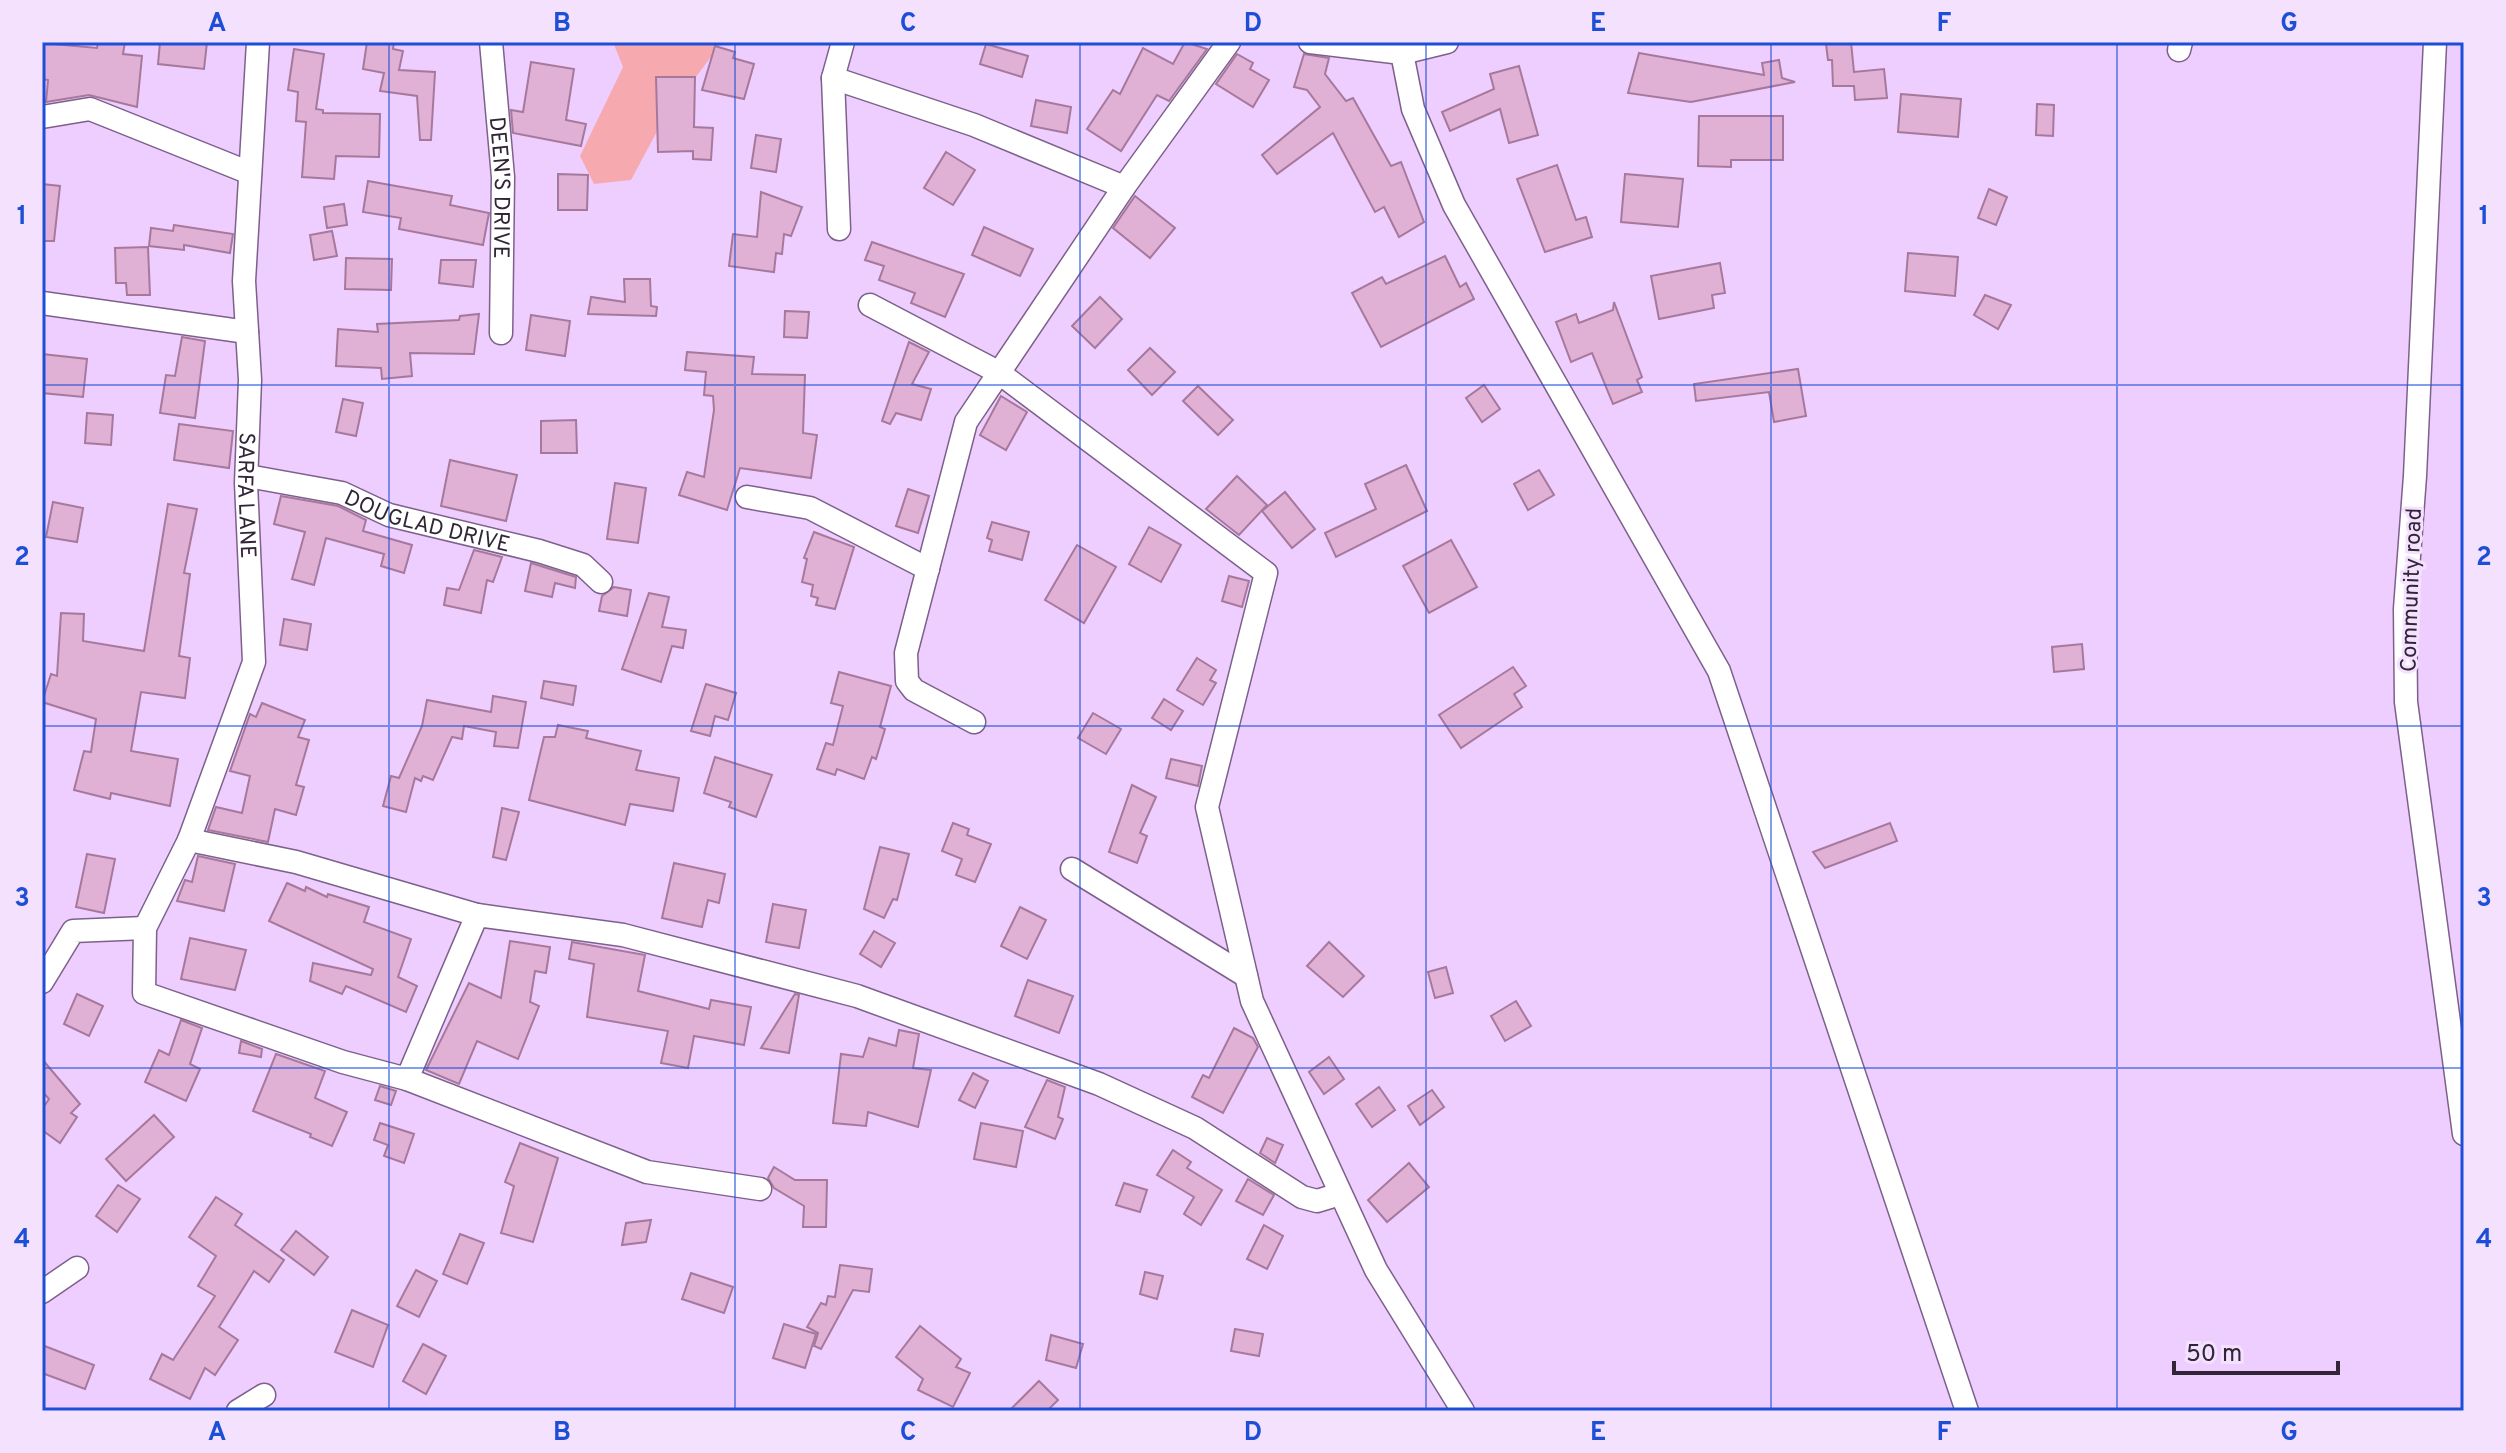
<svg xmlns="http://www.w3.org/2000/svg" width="2506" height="1453" font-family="Overpass,sans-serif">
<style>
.green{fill:#f6aab0}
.building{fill:#e0b0d5;stroke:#a6799c;stroke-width:2}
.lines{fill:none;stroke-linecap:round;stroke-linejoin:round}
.minor-casing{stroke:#7d608b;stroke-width:25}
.minor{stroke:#fff;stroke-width:22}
.grid{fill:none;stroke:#1d4ed8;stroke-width:2;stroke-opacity:0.55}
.labels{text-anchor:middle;stroke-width:6;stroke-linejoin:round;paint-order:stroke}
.street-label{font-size:22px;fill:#312537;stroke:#f4e1fe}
.neatline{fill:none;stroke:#1d4ed8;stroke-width:3}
.grid-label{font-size:26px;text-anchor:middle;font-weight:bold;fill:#1d4ed8}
</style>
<rect width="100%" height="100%" fill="#eecefe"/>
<!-- green -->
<path class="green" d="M 613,42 L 722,42 L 661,124 L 631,180 L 594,184 L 580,156 L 623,67 Z"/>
<!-- building -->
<g class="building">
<path d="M 98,42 L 125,42 L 123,54 L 142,56 L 137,107 L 89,95 L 46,102 L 48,80 L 42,79 L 42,43 L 97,48 Z"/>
<path d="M 160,42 L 207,42 L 204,69 L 158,64 Z"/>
<path d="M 367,42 L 394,42 L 393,49 L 403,51 L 399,70 L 435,72 L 431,140 L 420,140 L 417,96 L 380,91 L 384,73 L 363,69 Z"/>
<path d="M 1185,42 L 1207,49 L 1169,101 L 1157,95 L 1121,151 L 1087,129 L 1113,90 L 1120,94 L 1143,48 L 1173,64 Z"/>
<path d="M 1851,42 L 1854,72 L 1884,69 L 1887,98 L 1855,100 L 1854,86 L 1833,86 L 1832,60 L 1828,60 L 1826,44 Z"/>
<path d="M 986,44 L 1028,56 L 1022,77 L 980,64 Z"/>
<path d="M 715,46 L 735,52 L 733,58 L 754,64 L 744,99 L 702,90 Z"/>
<path d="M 294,49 L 324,54 L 316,109 L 323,110 L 323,113 L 380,114 L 379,157 L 336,156 L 334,179 L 302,177 L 306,122 L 296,121 L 298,92 L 288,90 Z"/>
<path d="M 1639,53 L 1764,75 L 1762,63 L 1779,60 L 1782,78 L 1795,82 L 1691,102 L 1628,93 Z"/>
<path d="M 1237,54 L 1253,63 L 1250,69 L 1269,80 L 1253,107 L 1216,84 Z"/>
<path d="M 1304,54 L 1329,58 L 1325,74 L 1346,101 L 1353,98 L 1391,166 L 1401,162 L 1424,222 L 1399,237 L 1384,207 L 1375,212 L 1333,133 L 1277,174 L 1262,155 L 1320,107 L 1307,90 L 1294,87 Z"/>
<path d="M 531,62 L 574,69 L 566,120 L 586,124 L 581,146 L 513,133 L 511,110 L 523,112 Z"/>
<path d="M 1519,66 L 1538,135 L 1509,143 L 1500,109 L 1450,131 L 1442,112 L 1494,89 L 1490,74 Z"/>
<path d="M 656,77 L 695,77 L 694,127 L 713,128 L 711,160 L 693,159 L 693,151 L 658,152 Z"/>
<path d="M 1901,94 L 1961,99 L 1958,137 L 1898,132 Z"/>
<path d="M 1036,100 L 1071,107 L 1067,133 L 1031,126 Z"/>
<path d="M 2037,104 L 2054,105 L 2053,136 L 2036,135 Z"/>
<path d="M 1699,116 L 1783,116 L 1783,160 L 1731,160 L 1731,167 L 1698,166 Z"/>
<path d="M 756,135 L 781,139 L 776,172 L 751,168 Z"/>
<path d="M 946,152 L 975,170 L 953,205 L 924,188 Z"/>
<path d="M 1557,165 L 1576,220 L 1586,217 L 1592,237 L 1545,252 L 1517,179 Z"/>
<path d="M 558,174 L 588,175 L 587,210 L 558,210 Z"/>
<path d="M 1625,174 L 1683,179 L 1678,227 L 1621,222 Z"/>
<path d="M 368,181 L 452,196 L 450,205 L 489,213 L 483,245 L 399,229 L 401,218 L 363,212 Z"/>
<path d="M 42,184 L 60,186 L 54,241 L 42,241 Z"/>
<path d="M 1989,189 L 2007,197 L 1996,225 L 1978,218 Z"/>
<path d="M 761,192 L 802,207 L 791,236 L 784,234 L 782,254 L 776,253 L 774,272 L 729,266 L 733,234 L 757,237 Z"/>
<path d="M 1135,196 L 1175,228 L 1150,258 L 1113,228 Z"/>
<path d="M 344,204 L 347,225 L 327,228 L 324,207 Z"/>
<path d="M 174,225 L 233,234 L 230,253 L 184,245 L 184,250 L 149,246 L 151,228 L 173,231 Z"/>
<path d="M 984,227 L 1033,249 L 1020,276 L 972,255 Z"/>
<path d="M 332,231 L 337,256 L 314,260 L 310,235 Z"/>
<path d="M 872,242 L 964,274 L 945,317 L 911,303 L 915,293 L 879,280 L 884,266 L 865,260 Z"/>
<path d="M 148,247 L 150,295 L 127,295 L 126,283 L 116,283 L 115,248 Z"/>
<path d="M 1908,253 L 1958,257 L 1955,296 L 1905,291 Z"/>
<path d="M 1445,256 L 1460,287 L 1466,283 L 1474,299 L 1381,347 L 1352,293 L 1382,277 L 1386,284 Z"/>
<path d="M 346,258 L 392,259 L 391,290 L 345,289 Z"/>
<path d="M 441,260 L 476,260 L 473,287 L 439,283 Z"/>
<path d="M 1720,263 L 1725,293 L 1712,295 L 1714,308 L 1659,319 L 1651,276 Z"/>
<path d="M 624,279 L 650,279 L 651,306 L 657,307 L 656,316 L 588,314 L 591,297 L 625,302 Z"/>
<path d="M 1985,295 L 2011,305 L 1998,329 L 1974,315 Z"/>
<path d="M 1100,297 L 1122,319 L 1095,348 L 1072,326 Z"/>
<path d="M 1614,302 L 1642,377 L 1637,380 L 1642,392 L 1613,404 L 1592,353 L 1571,362 L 1556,322 L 1576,314 L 1579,323 L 1613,310 Z"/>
<path d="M 785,311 L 809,312 L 807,338 L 784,337 Z"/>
<path d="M 479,314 L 474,354 L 410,353 L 412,376 L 382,379 L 381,368 L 336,366 L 338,329 L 378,332 L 377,324 L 459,320 L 460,316 Z"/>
<path d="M 531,315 L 570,321 L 565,356 L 526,350 Z"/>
<path d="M 182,337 L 205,341 L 195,418 L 160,413 L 166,375 L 175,376 Z"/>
<path d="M 909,342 L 929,352 L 912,384 L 931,389 L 921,420 L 896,413 L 890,424 L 882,421 Z"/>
<path d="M 1150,348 L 1175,372 L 1152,395 L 1128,370 Z"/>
<path d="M 687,352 L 754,357 L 752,374 L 805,375 L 803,433 L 817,435 L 811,478 L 740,468 L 727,510 L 679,495 L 687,472 L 704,477 L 714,410 L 713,396 L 704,395 L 706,372 L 685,370 Z"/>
<path d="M 42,354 L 87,359 L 83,397 L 42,393 Z"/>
<path d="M 1798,369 L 1806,416 L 1774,422 L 1769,392 L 1696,401 L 1694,384 Z"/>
<path d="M 1484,385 L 1500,409 L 1482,422 L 1466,398 Z"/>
<path d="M 1198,386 L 1233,420 L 1218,435 L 1183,401 Z"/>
<path d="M 1001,396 L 1027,412 L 1006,450 L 980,435 Z"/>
<path d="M 343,399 L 363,403 L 356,436 L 336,432 Z"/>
<path d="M 87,413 L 113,415 L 111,445 L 85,443 Z"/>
<path d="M 576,420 L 577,453 L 541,453 L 541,421 Z"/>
<path d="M 179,424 L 233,431 L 229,468 L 174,460 Z"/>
<path d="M 450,460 L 517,475 L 506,521 L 441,506 Z"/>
<path d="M 1406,465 L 1427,511 L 1336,557 L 1325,533 L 1376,509 L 1365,484 Z"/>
<path d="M 1539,470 L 1554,495 L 1528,510 L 1514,484 Z"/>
<path d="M 1237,476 L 1267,505 L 1239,535 L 1206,509 Z"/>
<path d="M 615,483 L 646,488 L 638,543 L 607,539 Z"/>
<path d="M 908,489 L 929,496 L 918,533 L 896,526 Z"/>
<path d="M 1285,492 L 1315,529 L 1292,548 L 1262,511 Z"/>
<path d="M 281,496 L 338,506 L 366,520 L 363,531 L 412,545 L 404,573 L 381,566 L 384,554 L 326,538 L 314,585 L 292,579 L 305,532 L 274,524 Z"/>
<path d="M 53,502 L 83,508 L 77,542 L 46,537 Z"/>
<path d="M 168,504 L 197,509 L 184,573 L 190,574 L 179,656 L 190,658 L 185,698 L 141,692 L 131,751 L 178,759 L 170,806 L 111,793 L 110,799 L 74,790 L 84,751 L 91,752 L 96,719 L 42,702 L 51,674 L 57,676 L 61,613 L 84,614 L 83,641 L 144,651 Z"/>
<path d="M 992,522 L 1029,532 L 1022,560 L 989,551 L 992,540 L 987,538 Z"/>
<path d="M 1149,527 L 1181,545 L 1161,582 L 1129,564 Z"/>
<path d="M 814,532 L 854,547 L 835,609 L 816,605 L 818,598 L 811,596 L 813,585 L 802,582 L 807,559 L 804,558 Z"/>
<path d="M 1451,540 L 1477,587 L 1429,613 L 1403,566 Z"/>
<path d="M 1077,545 L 1116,567 L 1084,623 L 1045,600 Z"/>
<path d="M 474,550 L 502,557 L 493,582 L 487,580 L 481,613 L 444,605 L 447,588 L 459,590 Z"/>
<path d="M 531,563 L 576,577 L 575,588 L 555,583 L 552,597 L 525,591 Z"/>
<path d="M 1229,576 L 1249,581 L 1242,607 L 1222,601 Z"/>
<path d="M 614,587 L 631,590 L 627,616 L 599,611 L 602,596 Z"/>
<path d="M 649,593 L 669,597 L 662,627 L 686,630 L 683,648 L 672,646 L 661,682 L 622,669 Z"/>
<path d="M 284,619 L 311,624 L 307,650 L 280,645 Z"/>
<path d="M 2082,644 L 2084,669 L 2054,672 L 2052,647 Z"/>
<path d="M 1197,658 L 1216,670 L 1210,680 L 1216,683 L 1203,705 L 1177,690 Z"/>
<path d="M 1513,667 L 1526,686 L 1514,694 L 1522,707 L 1461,748 L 1439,715 Z"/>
<path d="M 839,672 L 891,686 L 880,727 L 885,729 L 876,759 L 872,757 L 864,779 L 837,769 L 835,775 L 817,769 L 826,743 L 833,745 L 843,706 L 831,703 Z"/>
<path d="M 544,681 L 576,686 L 573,705 L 541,698 Z"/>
<path d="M 706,684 L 736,693 L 728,720 L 715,716 L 710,736 L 691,731 Z"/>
<path d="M 493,696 L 526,702 L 518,748 L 494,746 L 496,732 L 464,726 L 462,739 L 452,737 L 433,780 L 423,776 L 421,781 L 415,778 L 406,812 L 383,806 L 391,776 L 399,778 L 422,726 L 427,700 L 491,712 Z"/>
<path d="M 1164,699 L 1183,711 L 1171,730 L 1152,718 Z"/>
<path d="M 262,703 L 305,720 L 298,737 L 309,740 L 296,785 L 304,787 L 296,815 L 275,809 L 268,842 L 208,830 L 216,807 L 242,813 L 250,776 L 230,771 L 250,714 L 256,717 Z"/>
<path d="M 1093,713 L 1121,729 L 1106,754 L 1078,738 Z"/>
<path d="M 558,725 L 588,731 L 586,738 L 641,751 L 636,770 L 679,778 L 673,811 L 630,804 L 625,825 L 529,800 L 544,737 L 555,737 Z"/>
<path d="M 715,757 L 772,775 L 756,817 L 729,807 L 731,802 L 704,793 Z"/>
<path d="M 1171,759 L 1202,766 L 1198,786 L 1166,778 Z"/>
<path d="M 1132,785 L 1156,797 L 1140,833 L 1147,836 L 1137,863 L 1109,852 Z"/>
<path d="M 502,808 L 519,812 L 506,860 L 493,857 Z"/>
<path d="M 953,823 L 969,829 L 967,835 L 991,844 L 975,882 L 956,875 L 962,859 L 942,851 Z"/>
<path d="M 1890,823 L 1897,841 L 1825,868 L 1813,852 Z"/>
<path d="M 880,847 L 909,854 L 897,900 L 893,899 L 884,918 L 864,909 Z"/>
<path d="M 87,854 L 115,859 L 104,913 L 76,907 Z"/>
<path d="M 198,856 L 235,864 L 224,911 L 177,901 L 185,880 L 192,882 Z"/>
<path d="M 674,863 L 725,874 L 719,903 L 708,900 L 702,927 L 662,918 Z"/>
<path d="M 287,883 L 305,891 L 306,887 L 327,897 L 328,894 L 369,907 L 364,922 L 411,939 L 398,977 L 417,986 L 406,1012 L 346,986 L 342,994 L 310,981 L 313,963 L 371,975 L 373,969 L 269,921 Z"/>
<path d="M 773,904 L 806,910 L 799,948 L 766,942 Z"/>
<path d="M 1020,907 L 1046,920 L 1027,959 L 1001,946 Z"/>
<path d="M 874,931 L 895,943 L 881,967 L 860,954 Z"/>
<path d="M 190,938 L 246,950 L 235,990 L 181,979 Z"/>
<path d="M 510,941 L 550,947 L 546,973 L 535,971 L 530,1002 L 539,1006 L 518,1059 L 477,1041 L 459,1084 L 426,1070 L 469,983 L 501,998 Z"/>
<path d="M 572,942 L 645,955 L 638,991 L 709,1009 L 711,1000 L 751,1007 L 744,1045 L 694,1036 L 688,1068 L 661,1063 L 668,1031 L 587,1017 L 594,964 L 569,959 Z"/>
<path d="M 1329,942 L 1364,976 L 1343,997 L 1307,966 Z"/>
<path d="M 1446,967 L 1453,993 L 1435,998 L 1428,972 Z"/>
<path d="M 1028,980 L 1073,996 L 1059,1033 L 1015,1016 Z"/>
<path d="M 77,994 L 103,1006 L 89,1036 L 64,1024 Z"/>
<path d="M 795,994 L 799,995 L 789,1053 L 761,1048 Z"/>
<path d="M 1516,1001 L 1531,1026 L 1505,1041 L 1491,1016 Z"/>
<path d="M 181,1020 L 202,1028 L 190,1064 L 200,1069 L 186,1101 L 145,1082 L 159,1050 L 169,1055 Z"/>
<path d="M 1234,1028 L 1253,1038 L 1258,1047 L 1223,1113 L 1192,1097 L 1203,1075 L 1209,1078 Z"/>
<path d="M 899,1030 L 919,1034 L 913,1068 L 931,1070 L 918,1127 L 868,1112 L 866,1126 L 833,1123 L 841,1054 L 863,1057 L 869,1038 L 896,1046 Z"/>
<path d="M 241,1041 L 262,1049 L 261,1057 L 239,1053 Z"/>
<path d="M 276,1054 L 325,1071 L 315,1098 L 347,1112 L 332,1146 L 310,1137 L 311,1134 L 253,1111 Z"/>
<path d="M 1329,1057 L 1344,1079 L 1324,1094 L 1309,1072 Z"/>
<path d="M 42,1059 L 80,1104 L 71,1113 L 77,1117 L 60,1143 L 42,1130 L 42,1109 L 49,1099 L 42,1091 Z"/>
<path d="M 973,1073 L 988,1081 L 975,1108 L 959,1100 Z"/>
<path d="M 1047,1080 L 1065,1087 L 1058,1117 L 1063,1119 L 1055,1139 L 1025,1127 Z"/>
<path d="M 380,1086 L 396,1091 L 391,1105 L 375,1100 Z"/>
<path d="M 1379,1087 L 1395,1110 L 1372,1127 L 1356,1104 Z"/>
<path d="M 1432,1090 L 1444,1107 L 1420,1125 L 1408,1106 Z"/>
<path d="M 154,1115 L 174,1137 L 126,1181 L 106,1159 Z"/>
<path d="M 380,1123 L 414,1134 L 404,1163 L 384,1156 L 388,1145 L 374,1140 Z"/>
<path d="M 981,1123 L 1023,1131 L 1016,1167 L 974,1159 Z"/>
<path d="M 1267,1138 L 1283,1145 L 1275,1163 L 1260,1153 Z"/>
<path d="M 520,1143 L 558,1158 L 533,1242 L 501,1233 L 514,1186 L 505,1182 Z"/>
<path d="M 1173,1150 L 1191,1162 L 1187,1168 L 1222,1190 L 1201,1225 L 1184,1214 L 1194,1197 L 1157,1175 Z"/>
<path d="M 1409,1163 L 1429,1187 L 1387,1222 L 1368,1200 Z"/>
<path d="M 774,1167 L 795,1180 L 827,1180 L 826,1227 L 803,1227 L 804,1206 L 774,1188 L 768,1178 Z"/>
<path d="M 1248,1179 L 1274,1195 L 1263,1215 L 1236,1201 Z"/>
<path d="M 1124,1183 L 1147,1190 L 1140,1212 L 1116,1205 Z"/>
<path d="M 118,1185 L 140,1199 L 117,1232 L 96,1216 Z"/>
<path d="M 216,1197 L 242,1214 L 235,1225 L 284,1260 L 269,1282 L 254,1271 L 219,1327 L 238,1340 L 215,1375 L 205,1368 L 190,1399 L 150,1379 L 162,1354 L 173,1360 L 215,1296 L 198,1286 L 216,1256 L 189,1237 Z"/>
<path d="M 651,1220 L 646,1242 L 622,1245 L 626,1223 Z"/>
<path d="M 1264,1225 L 1283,1236 L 1267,1269 L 1247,1259 Z"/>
<path d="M 296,1231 L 328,1257 L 314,1275 L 281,1250 Z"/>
<path d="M 460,1234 L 484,1243 L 467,1284 L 443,1274 Z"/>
<path d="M 840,1265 L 872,1269 L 869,1292 L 853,1290 L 821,1349 L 814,1346 L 818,1333 L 807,1327 L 821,1303 L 826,1305 L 828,1296 L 835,1297 Z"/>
<path d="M 416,1270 L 437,1281 L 419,1317 L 397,1306 Z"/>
<path d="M 1145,1272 L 1163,1276 L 1157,1299 L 1140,1294 Z"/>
<path d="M 691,1273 L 733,1287 L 724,1313 L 682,1299 Z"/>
<path d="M 352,1310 L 388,1325 L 373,1367 L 335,1352 Z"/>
<path d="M 784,1324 L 816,1334 L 805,1368 L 773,1358 Z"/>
<path d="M 920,1326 L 961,1359 L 956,1367 L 970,1373 L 953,1407 L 918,1390 L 923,1379 L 896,1357 Z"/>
<path d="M 1235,1329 L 1263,1334 L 1259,1356 L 1231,1351 Z"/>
<path d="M 1051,1335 L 1083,1344 L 1076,1368 L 1046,1360 Z"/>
<path d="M 423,1344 L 446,1356 L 426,1394 L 403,1381 Z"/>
<path d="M 42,1345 L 94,1365 L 85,1389 L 42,1373 Z"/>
<path d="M 1039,1381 L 1058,1400 L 1047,1411 L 1009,1411 Z"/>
</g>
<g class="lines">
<defs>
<g id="minor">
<path id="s1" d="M 258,42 L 244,281 L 250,380 L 246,483 L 254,662 L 189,840 L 145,928 L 144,993 L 343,1062 L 407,1079 L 647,1172 L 760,1189"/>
<path id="s2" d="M 491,42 L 503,177 L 501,333"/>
<path d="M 1310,42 L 1402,53 L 1447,42"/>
<path d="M 2435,42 L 2415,476 L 2405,609 L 2406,702 L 2464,1134"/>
<path d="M 2179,50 L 2181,42"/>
<path d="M 1402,53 L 1413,109 L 1454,205 L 1719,671 L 1967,1411"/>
<path d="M 833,78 L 974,125 L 1124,187"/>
<path d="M 42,117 L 90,109 L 250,173"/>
<path d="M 839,229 L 833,78 L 843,42"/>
<path d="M 42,303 L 247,332"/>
<path d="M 870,305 L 998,372 L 1266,573 L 1207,807 L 1252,1001 L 1376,1270 L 1463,1411"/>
<path id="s3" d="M 248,476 L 342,493 L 389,515 L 539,551 L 583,565 L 601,582"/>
<path d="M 747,497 L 810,508 L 928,569"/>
<path d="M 974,722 L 914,690 L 907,681 L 906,653 L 966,422 L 1124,187 L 1229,42"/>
<path d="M 189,840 L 296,862 L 477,915"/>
<path d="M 1072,869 L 1246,976"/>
<path d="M 42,982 L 73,931 L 145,928"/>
<path d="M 407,1079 L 477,915 L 623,935 L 857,996 L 1099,1084 L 1195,1128 L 1302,1197 L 1317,1201 L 1340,1194"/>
<path d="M 42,1292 L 77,1268"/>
<path d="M 238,1411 L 264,1395"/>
</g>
</defs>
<!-- minor casing -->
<use href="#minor" class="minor-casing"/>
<!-- minor -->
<use href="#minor" class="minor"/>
</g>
<!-- grid -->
<path class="grid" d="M 389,42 L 389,1411M 735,42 L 735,1411M 1080,42 L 1080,1411M 1426,42 L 1426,1411M 1771,42 L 1771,1411M 2117,42 L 2117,1411M 42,385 L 2464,385M 42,726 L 2464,726M 42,1068 L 2464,1068"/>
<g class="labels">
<!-- street labels -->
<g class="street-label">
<text dy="8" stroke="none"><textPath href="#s2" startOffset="146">DEEN'S DRIVE</textPath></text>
<text dy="8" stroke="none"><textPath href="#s1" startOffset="454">SARFA LANE</textPath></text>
<text dy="8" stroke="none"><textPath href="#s3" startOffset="186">DOUGLAD DRIVE</textPath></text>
<text transform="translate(2410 590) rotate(-88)" y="8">Community road</text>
</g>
</g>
<!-- border -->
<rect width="2506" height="1453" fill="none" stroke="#f4e1fe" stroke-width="88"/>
<!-- scale -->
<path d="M2174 1361v12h164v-12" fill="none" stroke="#312537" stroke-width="4"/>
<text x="2186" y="1361" font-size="24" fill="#312537" stroke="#f4e1fe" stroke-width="6" paint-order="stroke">50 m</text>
<rect x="44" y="44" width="2418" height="1365" class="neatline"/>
<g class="grid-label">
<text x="217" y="31">A</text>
<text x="562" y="31">B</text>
<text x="908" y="31">C</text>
<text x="1253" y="31">D</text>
<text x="1598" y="31">E</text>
<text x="1944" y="31">F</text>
<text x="2289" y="31">G</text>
<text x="22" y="224">1</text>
<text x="2484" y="224">1</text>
<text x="22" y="565">2</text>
<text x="2484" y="565">2</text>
<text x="22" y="906">3</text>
<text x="2484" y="906">3</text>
<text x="22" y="1247">4</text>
<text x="2484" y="1247">4</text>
<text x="217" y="1440">A</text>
<text x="562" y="1440">B</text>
<text x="908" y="1440">C</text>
<text x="1253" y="1440">D</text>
<text x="1598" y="1440">E</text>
<text x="1944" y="1440">F</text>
<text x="2289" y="1440">G</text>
</g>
</svg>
